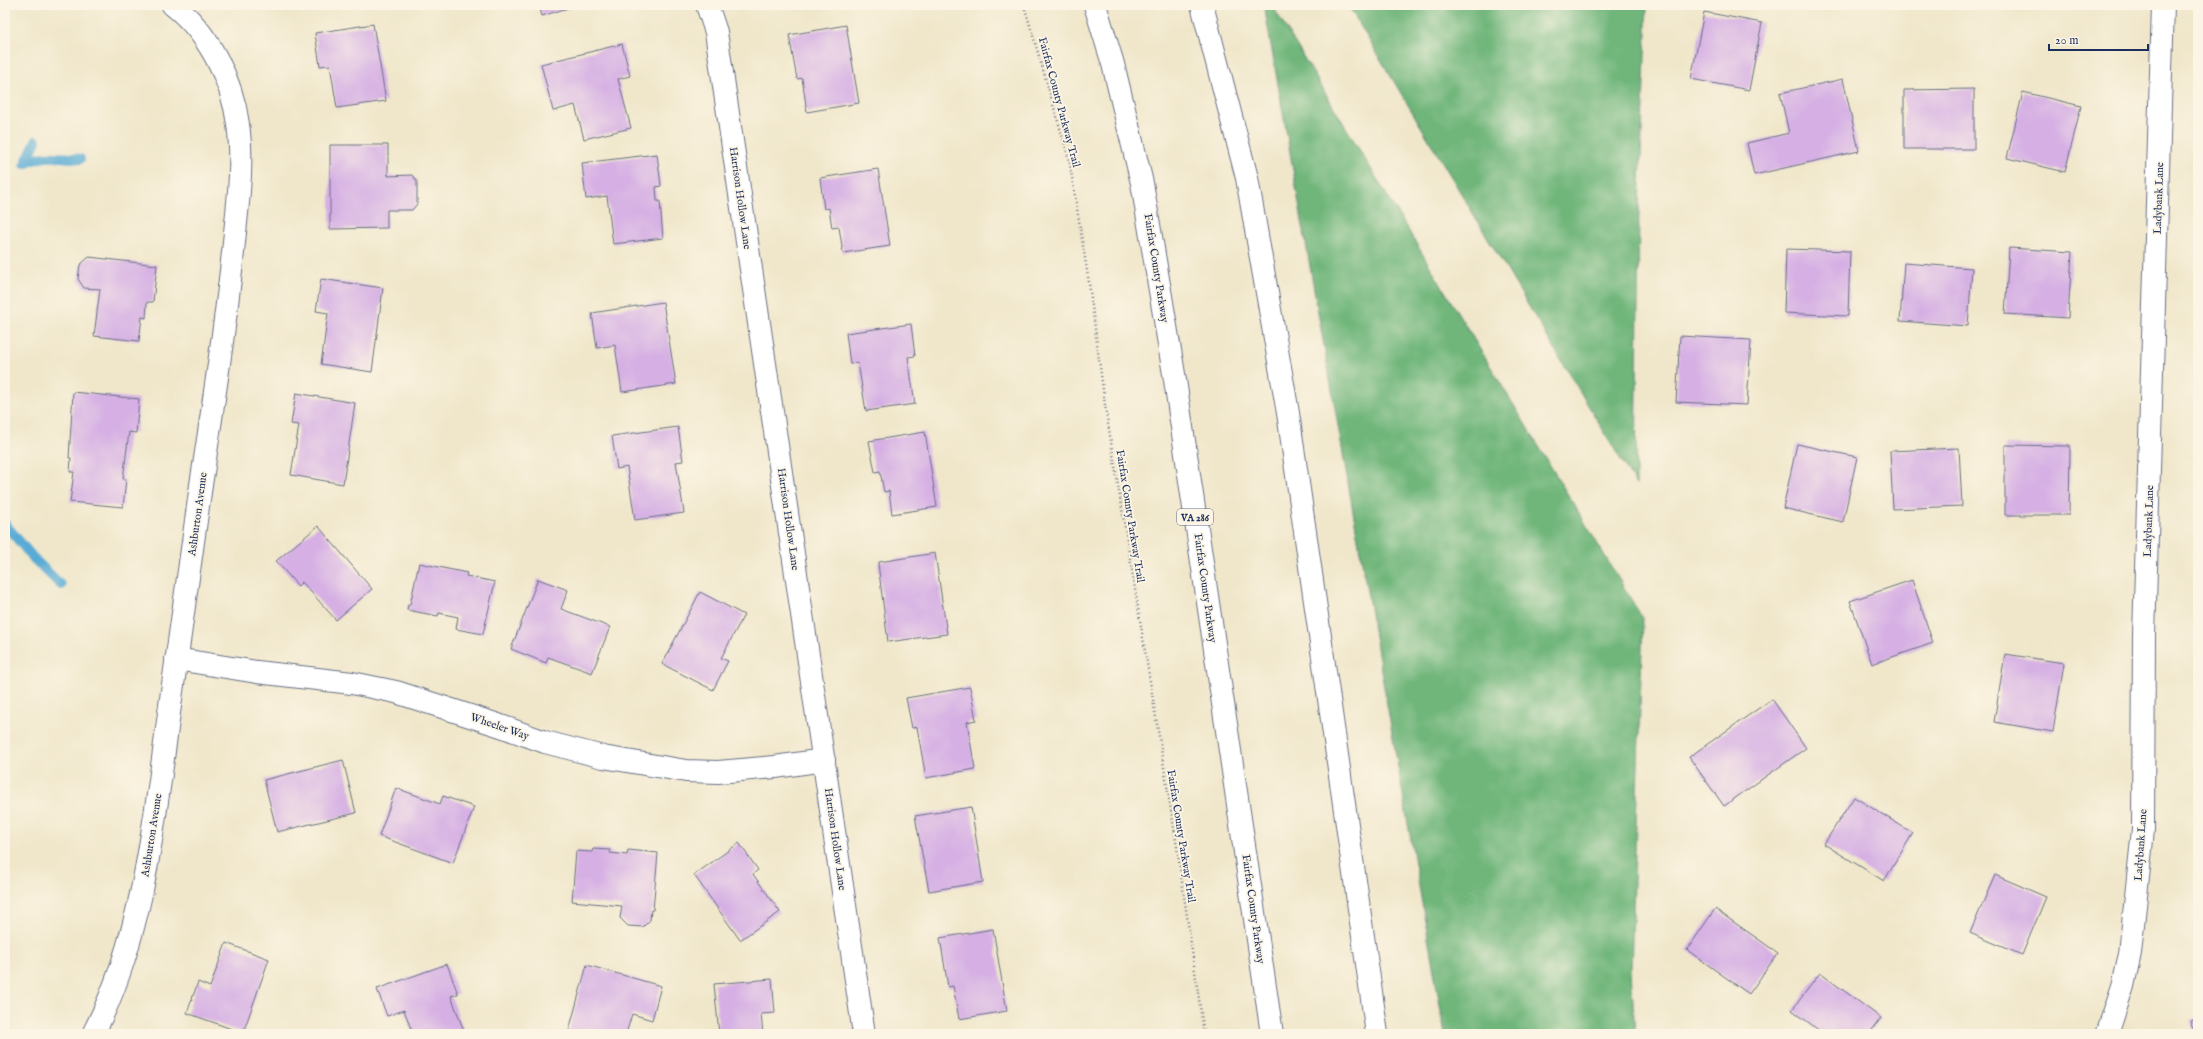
<svg xmlns="http://www.w3.org/2000/svg" width="2203" height="1039" font-family="'IM FELL English',serif">
<style>
.forest{fill:#70b67a;stroke:#46726c}
.lines{fill:none;stroke-linecap:round;stroke-linejoin:round}
.stream{stroke:#59abd4;stroke-width:10}
.building{fill:#d6b0e4}
.street-casing{stroke:#666f84;stroke-width:24}
.highway-casing{stroke:#666f84;stroke-width:24}
.path{stroke:#666f84;stroke-width:2.5;stroke-dasharray:1 3;stroke-linecap:butt}
.street{stroke:#fff;stroke-width:22}
.highway{stroke:#fff;stroke-width:22}
.labels{text-anchor:middle;stroke-width:3.5;stroke-linejoin:round;paint-order:stroke}
.shield{fill:#fcf5e5;stroke:#5e6a86;stroke-width:1}
.shield-label{font-size:10px;font-weight:bold;fill:#1b2f5e}
.street-label{font-size:11px;fill:#1b2f5e;stroke:#fcf5e5}
</style>
<rect width="100%" height="100%" fill="#fcf5e5"/>
<filter id="ink" filterUnits="userSpaceOnUse"><feTurbulence type="fractalNoise" baseFrequency=".025" numOctaves="2"/><feDisplacementMap in="SourceGraphic" scale="8" xChannelSelector="R" yChannelSelector="G"/><feConvolveMatrix kernelMatrix="1 2 1 2 8 2 1 2 1" color-interpolation-filters="sRGB"/></filter>
<filter id="wash" filterUnits="userSpaceOnUse"><feTurbulence type="fractalNoise" baseFrequency=".012" numOctaves="4" result="noise"/><feDisplacementMap in="SourceGraphic" scale="16" xChannelSelector="R" yChannelSelector="G"/><feGaussianBlur stdDeviation="0.9" result="paint"/><feColorMatrix in="noise" values="0 0 0 0 0 0 0 0 0 0 0 0 0 0 0 0 0 1.4 0 .05"/><feComposite in="paint" operator="in"/></filter>
<g filter="url(#wash)">
<rect width="100%" height="100%" fill="#f0e7cb"/>
<!-- forest -->
<g class="forest">
<path d="M 1264,5 L 1272,5 L 1643,619 L 1631,970 L 1635,1034 L 1445,1034 Z"/>
<path d="M 1348,5 L 1647,5 L 1639,209 L 1636,485 Z"/>
</g>
<g class="lines">
<!-- stream -->
<g class="stream">
<path d="M 25,164 C 43,153 60,157 80,159"/>
<path d="M 25,164 L 36,141"/>
<path d="M 5,524 L 34,559 L 61,585"/>
</g>
</g>
<g id="blocks">
<!-- building -->
<g class="building">
<path d="M 539,5 L 577,5 L 542,16 Z"/>
<path d="M 1704,12 L 1762,23 L 1749,90 L 1691,79 Z"/>
<path d="M 373,24 L 386,101 L 337,108 L 330,65 L 320,66 L 315,33 Z"/>
<path d="M 846,25 L 859,103 L 807,112 L 802,78 L 797,79 L 789,35 Z"/>
<path d="M 622,44 L 630,76 L 618,79 L 631,128 L 584,139 L 575,105 L 553,111 L 541,64 Z"/>
<path d="M 1843,79 L 1859,151 L 1754,175 L 1747,143 L 1789,133 L 1780,93 Z"/>
<path d="M 1974,89 L 1974,149 L 1904,149 L 1904,90 Z"/>
<path d="M 2023,92 L 2081,106 L 2065,172 L 2007,158 Z"/>
<path d="M 330,145 L 388,145 L 388,176 L 412,175 L 417,181 L 417,204 L 412,210 L 387,210 L 387,228 L 330,229 Z"/>
<path d="M 657,154 L 661,186 L 656,187 L 657,201 L 660,201 L 663,238 L 613,244 L 607,196 L 586,199 L 582,163 Z"/>
<path d="M 878,169 L 890,246 L 843,253 L 839,227 L 832,228 L 829,208 L 824,209 L 820,178 Z"/>
<path d="M 2009,248 L 2072,252 L 2068,318 L 2005,314 Z"/>
<path d="M 1786,249 L 1850,251 L 1848,316 L 1784,313 Z"/>
<path d="M 89,257 L 157,265 L 153,302 L 147,302 L 146,318 L 142,317 L 139,341 L 94,336 L 100,289 L 84,288 L 78,279 L 80,265 Z"/>
<path d="M 1904,263 L 1972,268 L 1968,326 L 1900,321 Z"/>
<path d="M 321,279 L 383,288 L 372,372 L 321,364 L 328,313 L 316,311 Z"/>
<path d="M 663,302 L 676,384 L 622,392 L 615,345 L 597,348 L 592,313 Z"/>
<path d="M 911,324 L 915,356 L 908,357 L 915,404 L 866,411 L 858,363 L 850,364 L 846,333 Z"/>
<path d="M 1680,336 L 1751,340 L 1747,405 L 1676,402 Z"/>
<path d="M 73,392 L 139,399 L 136,433 L 129,432 L 123,479 L 126,479 L 123,507 L 70,502 L 74,472 L 70,472 L 71,458 L 69,458 Z"/>
<path d="M 296,393 L 355,403 L 343,484 L 291,475 L 299,425 L 291,424 Z"/>
<path d="M 678,427 L 683,461 L 676,462 L 684,513 L 635,520 L 627,467 L 617,469 L 612,436 Z"/>
<path d="M 925,432 L 937,507 L 892,514 L 889,491 L 884,492 L 880,471 L 875,472 L 869,441 Z"/>
<path d="M 1797,444 L 1857,457 L 1843,522 L 1783,508 Z"/>
<path d="M 2005,445 L 2070,446 L 2069,515 L 2005,515 Z"/>
<path d="M 1959,448 L 1962,506 L 1893,509 L 1890,451 Z"/>
<path d="M 318,526 L 372,589 L 336,620 L 302,582 L 298,586 L 276,561 Z"/>
<path d="M 935,553 L 947,634 L 888,642 L 878,564 L 879,562 Z"/>
<path d="M 419,563 L 467,573 L 466,576 L 495,582 L 483,634 L 456,629 L 458,617 L 439,613 L 438,616 L 407,610 L 408,605 L 410,605 Z"/>
<path d="M 538,579 L 568,590 L 561,609 L 610,627 L 592,673 L 548,657 L 546,663 L 511,649 Z"/>
<path d="M 1912,580 L 1933,643 L 1872,664 L 1850,601 Z"/>
<path d="M 700,592 L 744,615 L 721,658 L 728,661 L 713,690 L 662,664 Z"/>
<path d="M 2005,654 L 2064,663 L 2053,732 L 1994,722 Z"/>
<path d="M 970,687 L 976,720 L 967,722 L 975,769 L 926,778 L 917,727 L 912,728 L 906,698 Z"/>
<path d="M 1772,699 L 1806,748 L 1724,806 L 1689,757 Z"/>
<path d="M 343,760 L 356,813 L 277,832 L 264,780 Z"/>
<path d="M 396,788 L 440,804 L 443,796 L 474,807 L 453,863 L 379,836 Z"/>
<path d="M 1854,797 L 1913,833 L 1884,881 L 1824,844 Z"/>
<path d="M 971,807 L 983,882 L 929,891 L 915,816 Z"/>
<path d="M 739,843 L 758,870 L 753,874 L 780,912 L 740,940 L 694,875 Z"/>
<path d="M 593,849 L 610,850 L 610,853 L 627,855 L 628,850 L 658,853 L 653,910 L 651,910 L 650,920 L 643,927 L 628,926 L 620,918 L 622,906 L 572,901 L 576,851 L 592,852 Z"/>
<path d="M 1995,875 L 2046,897 L 2022,955 L 1970,933 Z"/>
<path d="M 1715,909 L 1778,953 L 1749,994 L 1687,950 Z"/>
<path d="M 993,929 L 1007,1011 L 959,1019 L 953,986 L 948,987 L 940,938 Z"/>
<path d="M 226,943 L 269,959 L 243,1033 L 187,1013 L 198,982 L 210,987 Z"/>
<path d="M 447,964 L 458,994 L 451,996 L 465,1034 L 413,1034 L 404,1010 L 387,1016 L 377,989 Z"/>
<path d="M 587,965 L 661,986 L 652,1020 L 632,1014 L 626,1034 L 568,1034 Z"/>
<path d="M 1820,973 L 1881,1018 L 1869,1034 L 1824,1034 L 1792,1010 Z"/>
<path d="M 772,979 L 775,1013 L 761,1014 L 763,1034 L 719,1034 L 714,984 Z"/>
<path d="M 2198,1017 L 2198,1034 L 2195,1034 L 2190,1020 Z"/>
</g>
</g>
</g>
<g filter="url(#ink)">
<use href="#blocks" fill-opacity="0" stroke="#666f84" stroke-width="1"/>
<g class="lines">
<defs>
<g id="street">
<path d="M 707,5 L 716,32 L 864,1034"/>
<path d="M 176,659 L 257,672 L 352,683 L 396,692 L 498,725 L 545,742 L 603,757 L 686,771 L 718,772 L 775,767 L 824,760"/>
<path d="M 93,1034 C 143,939 155,818 169,713 C 179,637 190,561 201,485 C 213,407 225,330 233,252 C 237,210 244,166 238,124 C 232,80 208,32 173,5"/>
<path d="M 2107,1034 L 2123,986 L 2130,953 L 2143,830 L 2144,636 L 2163,5"/>
</g>
<g id="highway">
<path d="M 1095,5 L 1113,64 L 1142,183 L 1175,380 L 1272,1034"/>
<path d="M 1202,5 L 1247,178 L 1288,413 L 1377,1034"/>
</g>
</defs>
<!-- street casing -->
<use href="#street" class="street-casing"/>
<!-- highway casing -->
<use href="#highway" class="highway-casing"/>
<!-- path -->
<path class="path" d="M 1024,5 L 1069,159 L 1089,283 L 1105,405 L 1177,847 L 1204,1034"/>
<!-- street -->
<use href="#street" class="street"/>
<!-- highway -->
<use href="#highway" class="highway"/>
</g>
</g>
<g class="labels">
<!-- shield labels -->
<rect class="shield" x="1177" y="509" width="36" height="16" rx="3"/>
<g class="shield-label">
<text x="1195" y="521">VA 286</text>
</g>
<!-- street labels -->
<g class="street-label">
<text transform="translate(1060 102) rotate(75)" y="4">Fairfax County Parkway Trail</text>
<text transform="translate(741 198) rotate(82)" y="4">Harrison Hollow Lane</text>
<text transform="translate(2158 198) rotate(-88)" y="4">Ladybank Lane</text>
<text transform="translate(1157 268) rotate(81)" y="4">Fairfax County Parkway</text>
<text transform="translate(197 514) rotate(-82)" y="4">Ashburton Avenue</text>
<text transform="translate(1131 516) rotate(81)" y="4">Fairfax County Parkway Trail</text>
<text transform="translate(789 519) rotate(82)" y="4">Harrison Hollow Lane</text>
<text transform="translate(2148 521) rotate(-88)" y="4">Ladybank Lane</text>
<text transform="translate(1206 588) rotate(82)" y="4">Fairfax County Parkway</text>
<text transform="translate(500 726) rotate(19)" y="4">Wheeler Way</text>
<text transform="translate(151 835) rotate(-81)" y="4">Ashburton Avenue</text>
<text transform="translate(1182 836) rotate(81)" y="4">Fairfax County Parkway Trail</text>
<text transform="translate(836 839) rotate(82)" y="4">Harrison Hollow Lane</text>
<text transform="translate(2140 845) rotate(-86)" y="4">Ladybank Lane</text>
<text transform="translate(1254 909) rotate(82)" y="4">Fairfax County Parkway</text>
</g>
</g>
<!-- margin -->
<rect width="2203" height="1039" fill="none" stroke="#fcf5e5" stroke-width="20"/>
<!-- scale -->
<path d="M2049 44v6h99v-6" fill="none" stroke="#1b2f5e" stroke-width="2"/>
<text x="2055" y="44" font-size="12" fill="#1b2f5e" stroke="#fcf5e5" stroke-width="3" paint-order="stroke">20 m</text>
</svg>
